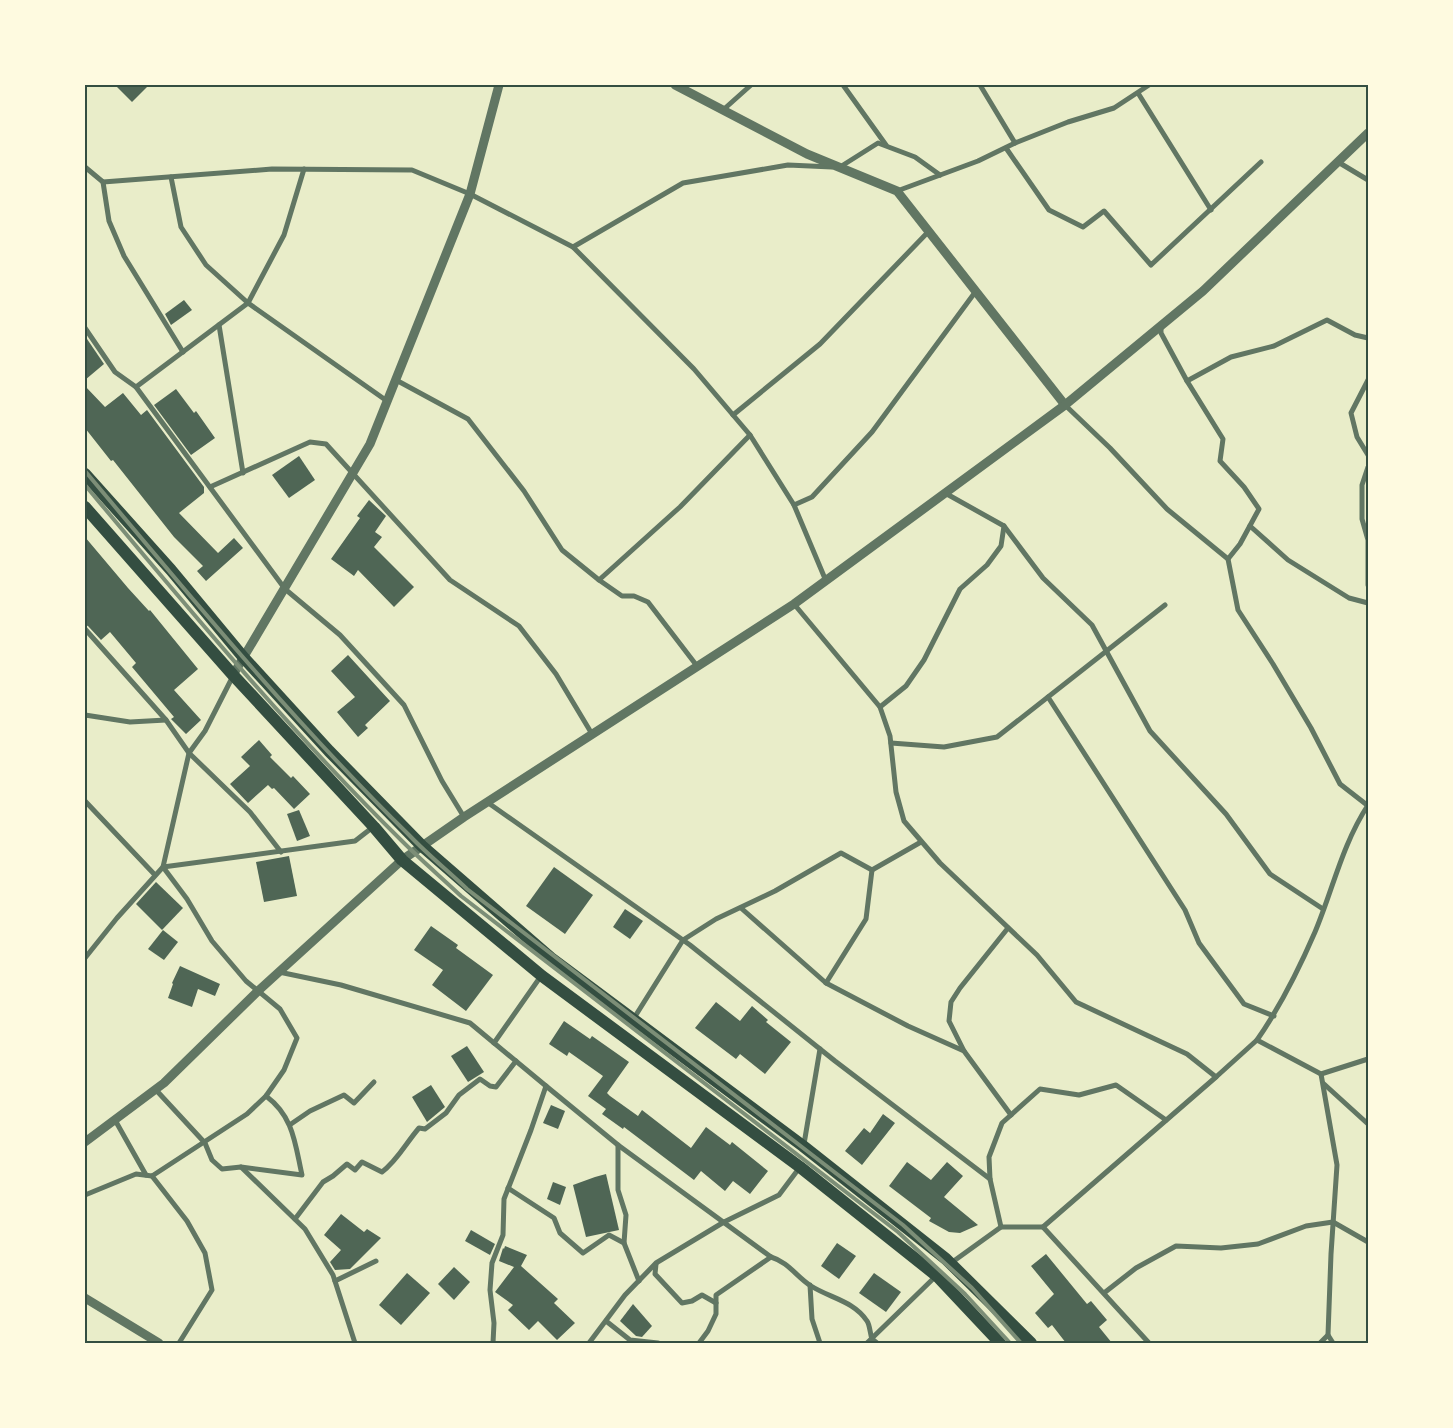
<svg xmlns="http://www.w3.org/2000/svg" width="1453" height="1428" font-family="'Exo 2',sans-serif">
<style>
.building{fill:#4f6655}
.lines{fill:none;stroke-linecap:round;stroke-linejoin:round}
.minor{stroke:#617663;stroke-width:5}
.tertiary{stroke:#617663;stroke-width:9}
.primary{stroke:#344e41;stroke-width:12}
.rail{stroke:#7c8e77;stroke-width:4}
.neatline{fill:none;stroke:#344e41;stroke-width:2}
</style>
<rect width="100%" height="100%" fill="#e9edc9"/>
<!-- building -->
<g class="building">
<path d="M 115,85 L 149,85 L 132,102 Z"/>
<path d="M 184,300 L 192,310 L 171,325 L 165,314 Z"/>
<path d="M 85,336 L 104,364 L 85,380 Z"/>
<path d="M 85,386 L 105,407 L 123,393 L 141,415 L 147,410 L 204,487 L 204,493 L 179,513 L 218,553 L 234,538 L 243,548 L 206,581 L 197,571 L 203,566 L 174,537 L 113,460 L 111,461 L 85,428 Z"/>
<path d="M 176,389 L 194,413 L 196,411 L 215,438 L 191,455 L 154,405 Z"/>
<path d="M 299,456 L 315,480 L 289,498 L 272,475 Z"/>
<path d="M 369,500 L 386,516 L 375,532 L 382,537 L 374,547 L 414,587 L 394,607 L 358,570 L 354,576 L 331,559 L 360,518 L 357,516 Z"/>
<path d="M 85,537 L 128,588 L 149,611 L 150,610 L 198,669 L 174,690 L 201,720 L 186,734 L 171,719 L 174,717 L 132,667 L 136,663 L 110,632 L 101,640 L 88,626 L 85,625 Z"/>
<path d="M 348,655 L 390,701 L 365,725 L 368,728 L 358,737 L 337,712 L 355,697 L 331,671 Z"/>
<path d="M 259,740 L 272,755 L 270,757 L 291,778 L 293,776 L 310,794 L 294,809 L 274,788 L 272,789 L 268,785 L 248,803 L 230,784 L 250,766 L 241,757 Z"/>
<path d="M 299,810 L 310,836 L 297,841 L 287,814 Z"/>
<path d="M 289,856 L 297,896 L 264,902 L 256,862 Z"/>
<path d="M 554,867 L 593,895 L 565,934 L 526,906 Z"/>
<path d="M 156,882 L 183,908 L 162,930 L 136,904 Z"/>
<path d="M 625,909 L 643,921 L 630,939 L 613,927 Z"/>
<path d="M 431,926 L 458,945 L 456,948 L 493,975 L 466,1011 L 432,985 L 443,970 L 414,950 Z"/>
<path d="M 163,930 L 178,942 L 164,960 L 148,949 Z"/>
<path d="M 180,966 L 220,984 L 215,996 L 198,989 L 192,1007 L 168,998 L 173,984 L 172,983 Z"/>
<path d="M 716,1002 L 740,1021 L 752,1006 L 768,1020 L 766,1022 L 791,1042 L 765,1074 L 740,1054 L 736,1059 L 695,1028 Z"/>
<path d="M 564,1021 L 590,1039 L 592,1036 L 629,1062 L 607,1093 L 610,1096 L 638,1116 L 642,1110 L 691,1148 L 706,1127 L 730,1145 L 732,1142 L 768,1171 L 750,1194 L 733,1181 L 725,1191 L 701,1171 L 694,1180 L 624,1127 L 623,1129 L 602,1114 L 606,1109 L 588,1096 L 603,1076 L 569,1052 L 567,1056 L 549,1044 Z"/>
<path d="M 467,1046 L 484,1072 L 468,1082 L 451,1056 Z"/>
<path d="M 431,1085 L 445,1107 L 427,1122 L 412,1097 Z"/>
<path d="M 551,1105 L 565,1111 L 558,1129 L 543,1123 Z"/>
<path d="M 883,1114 L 895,1123 L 862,1165 L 845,1151 L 864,1128 L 870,1133 Z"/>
<path d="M 907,1162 L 931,1180 L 947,1162 L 963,1176 L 944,1197 L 978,1225 L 960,1233 L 949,1232 L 929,1221 L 931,1218 L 889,1186 Z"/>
<path d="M 606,1174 L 619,1230 L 586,1237 L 573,1185 L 595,1177 Z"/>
<path d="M 553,1182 L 566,1187 L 560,1205 L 547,1199 Z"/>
<path d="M 341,1214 L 364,1232 L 367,1229 L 381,1238 L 350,1269 L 335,1270 L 330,1262 L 341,1250 L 324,1235 Z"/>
<path d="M 471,1230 L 495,1244 L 490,1255 L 465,1241 Z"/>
<path d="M 837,1243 L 856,1256 L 839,1279 L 821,1266 Z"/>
<path d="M 505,1246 L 527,1255 L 521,1266 L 558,1299 L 554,1303 L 575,1323 L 557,1340 L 538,1321 L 529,1330 L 508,1310 L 513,1305 L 495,1292 L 514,1267 L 499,1261 L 503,1248 L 504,1249 Z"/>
<path d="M 1046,1254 L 1087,1304 L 1091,1301 L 1107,1320 L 1099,1327 L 1112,1343 L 1066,1343 L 1052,1325 L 1048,1328 L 1035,1313 L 1054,1294 L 1031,1266 Z"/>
<path d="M 454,1267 L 470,1282 L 454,1300 L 438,1284 Z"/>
<path d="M 407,1273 L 430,1293 L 401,1325 L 379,1305 Z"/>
<path d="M 874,1273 L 901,1292 L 886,1312 L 859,1293 Z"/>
<path d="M 633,1304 L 652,1326 L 642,1337 L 636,1336 L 620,1321 Z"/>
</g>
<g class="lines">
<!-- minor -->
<g class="minor">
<path d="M 843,85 L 886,145"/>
<path d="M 980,85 L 1015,143"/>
<path d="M 1138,93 L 1211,210"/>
<path d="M 723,110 L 751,85"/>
<path d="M 1006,148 L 1049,210 L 1083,227 L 1104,211 L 1151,265 L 1261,162"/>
<path d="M 1338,162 L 1368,180"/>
<path d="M 85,167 L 103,182 L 272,169 L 412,170 L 470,194 L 573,247 L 694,369 L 750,435 L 794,505 L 826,581"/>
<path d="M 840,167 L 878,143 L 915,157 L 940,175"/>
<path d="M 171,177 L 181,227 L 206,265 L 248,303 L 284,235 L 304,169"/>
<path d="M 103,182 L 109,221 L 124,256 L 183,352"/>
<path d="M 897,191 L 978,161 L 1015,143 L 1068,122 L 1114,108 L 1149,85"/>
<path d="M 573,247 L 683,183 L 788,165 L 832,167"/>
<path d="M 219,325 L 243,473"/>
<path d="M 1161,326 L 1161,333 L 1187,381 L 1231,357 L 1274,346 L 1327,320 L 1355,335 L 1368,338"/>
<path d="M 85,328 L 115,372 L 136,387 L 248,303 L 387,401"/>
<path d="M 396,380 L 468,419 L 524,491 L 562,550 L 599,580 L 680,507 L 750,435"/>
<path d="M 1368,380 L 1351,413 L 1357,437 L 1368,455"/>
<path d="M 1187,381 L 1223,439 L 1220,461 L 1244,487 L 1259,509 L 1240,544 L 1228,559"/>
<path d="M 136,387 L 285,589 L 340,635 L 404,705 L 442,781 L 464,817"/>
<path d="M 1065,405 L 1110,448 L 1167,509 L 1228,559 L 1238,610 L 1273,664 L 1311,728 L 1340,784 L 1367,805"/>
<path d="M 733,415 L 820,344 L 929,231"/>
<path d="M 1368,467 L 1362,485 L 1362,519 L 1368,540 L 1368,585"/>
<path d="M 210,487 L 310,442 L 326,444 L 450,580 L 519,626 L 556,674 L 592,734"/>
<path d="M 945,493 L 1004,526 L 1001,546 L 987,565 L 960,589 L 924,660 L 906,686 L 880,707 L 890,736 L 896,792 L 904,821 L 940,863 L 1037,955 L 1076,1002 L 1187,1054 L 1216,1077 L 1257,1040"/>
<path d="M 794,505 L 812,497 L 872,432 L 976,291"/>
<path d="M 1004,526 L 1043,578 L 1092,625 L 1150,731 L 1226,814 L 1270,874 L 1323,909"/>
<path d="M 1250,526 L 1288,560 L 1349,598 L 1368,603"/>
<path d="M 599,580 L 622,596 L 634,596 L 648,602 L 697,666"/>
<path d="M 794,604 L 880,707"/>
<path d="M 85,629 L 166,720 L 189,753 L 250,812 L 281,852"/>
<path d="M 1048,697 L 1185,910 L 1199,943 L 1244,1004 L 1274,1016"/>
<path d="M 85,715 L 130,722 L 166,720"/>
<path d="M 891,743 L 944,747 L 997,737 L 1165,605"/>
<path d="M 85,801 L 155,875"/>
<path d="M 487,802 L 690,945 L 835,1061 L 990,1179"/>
<path d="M 1368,805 C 1342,845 1333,889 1315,932 C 1299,969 1280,1007 1257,1040 L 1321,1074 L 1368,1059"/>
<path d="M 741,908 L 826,983 L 908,1026 L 964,1051 L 1011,1115"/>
<path d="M 85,958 L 117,918 L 163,867 L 355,841 L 373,827"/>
<path d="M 279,972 L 341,985 L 470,1023 L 546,1086 L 531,1130 L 504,1199 L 503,1235 L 492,1263 L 490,1290 L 494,1323 L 493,1343"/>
<path d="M 826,983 L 866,919 L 872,870"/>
<path d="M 634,1018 L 683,940 L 716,919 L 775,891 L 841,853 L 872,870 L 921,842"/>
<path d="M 494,1043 L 541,976"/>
<path d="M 964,1051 L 949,1021 L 951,1002 L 960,988 L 1008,928"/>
<path d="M 1321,1074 L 1337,1165 L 1331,1254 L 1328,1335"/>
<path d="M 1324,1084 L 1368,1124"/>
<path d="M 546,1086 L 618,1145 L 771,1257 C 788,1262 797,1277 811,1286 C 830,1298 854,1301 867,1321 C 870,1325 870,1334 872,1339 L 877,1343"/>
<path d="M 156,1090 L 205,1143 L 212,1160 L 222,1169 L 241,1167 L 305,1229 L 333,1275 L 355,1343"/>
<path d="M 115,1120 L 146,1175"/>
<path d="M 291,1124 L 310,1111 L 344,1095 L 354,1103 L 374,1082"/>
<path d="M 804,1144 L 820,1049"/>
<path d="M 618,1145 L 618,1190 L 626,1215 L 624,1243 L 639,1281"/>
<path d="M 241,1167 L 302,1175 C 295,1144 294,1117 266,1096"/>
<path d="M 152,1176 L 187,1221 L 205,1253 L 212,1290 L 179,1343"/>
<path d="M 508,1188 L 554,1218 L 560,1233 L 583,1253 L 609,1235 L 624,1243"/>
<path d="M 85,1195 L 136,1174 L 152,1176 L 247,1114 L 266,1096 L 284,1070 L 297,1038 L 280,1009 L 246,981 L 212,941 L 187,899 L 163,867 L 189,753 L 205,731 L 233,676"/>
<path d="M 295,1219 L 323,1182 L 333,1176 L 347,1164 L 355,1170 L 362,1162 L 382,1172 C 397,1161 406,1143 419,1128 L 425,1129 L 446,1113 L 459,1095 L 480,1079 L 490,1086 L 496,1087 L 516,1061"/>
<path d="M 1001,1227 L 990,1179 L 989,1157 L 1002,1123 L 1040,1089 L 1079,1095 L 1116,1085 L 1166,1120"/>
<path d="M 951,1263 L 1001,1227 L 1043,1227"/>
<path d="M 656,1264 L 655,1274 L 682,1303 L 692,1301 L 702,1295 L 716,1303"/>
<path d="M 335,1281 L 376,1261"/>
<path d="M 810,1285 L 812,1319 L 820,1343"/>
<path d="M 1104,1293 L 1136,1268 L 1176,1246 L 1221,1248 L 1258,1244 L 1306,1226 L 1333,1222 L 1368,1242"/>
<path d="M 606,1321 L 630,1340 L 658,1343"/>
<path d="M 589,1343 L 625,1295 L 656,1263 L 724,1222 L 779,1195 L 800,1167"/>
<path d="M 699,1343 L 708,1331 L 716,1314 L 716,1295 L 771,1257"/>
<path d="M 867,1343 L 936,1276"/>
<path d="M 1149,1343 L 1043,1227 L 1216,1077"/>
<path d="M 1320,1343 L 1328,1335 L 1333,1343"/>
</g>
<!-- tertiary -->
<g class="tertiary">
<path d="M 675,85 L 807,154 L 897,191 L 1065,405"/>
<path d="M 233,675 L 370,444 L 470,194 L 499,85"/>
<path d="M 85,1142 L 164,1083 L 258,991 L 402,860 L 464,817 L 794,604 L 1065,405 L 1203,291 L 1368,133"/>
<path d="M 85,1298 L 159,1343"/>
</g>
<!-- primary -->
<g class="primary">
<path d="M 85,474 L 171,570 L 244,658 L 329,751 L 422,846 L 551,958 L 803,1146 L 946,1259 L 1031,1343"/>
<path d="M 85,507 L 233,675 L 374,827 L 402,860 L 542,976 L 800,1167 L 937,1276 L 1000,1343"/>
</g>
<!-- rail -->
<g class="rail">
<path d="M 85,471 C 189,595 293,721 409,835 C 427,854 448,871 467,889 L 903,1225 L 972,1288 L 1021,1343"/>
<path d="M 85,485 C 187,607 289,730 403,842 C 421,860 442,878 461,896 L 898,1232 L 965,1294 L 1010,1343"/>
</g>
</g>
<!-- border -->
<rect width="1453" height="1428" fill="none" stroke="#fefae0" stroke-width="172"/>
<rect x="86" y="86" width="1281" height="1256" class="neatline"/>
</svg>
